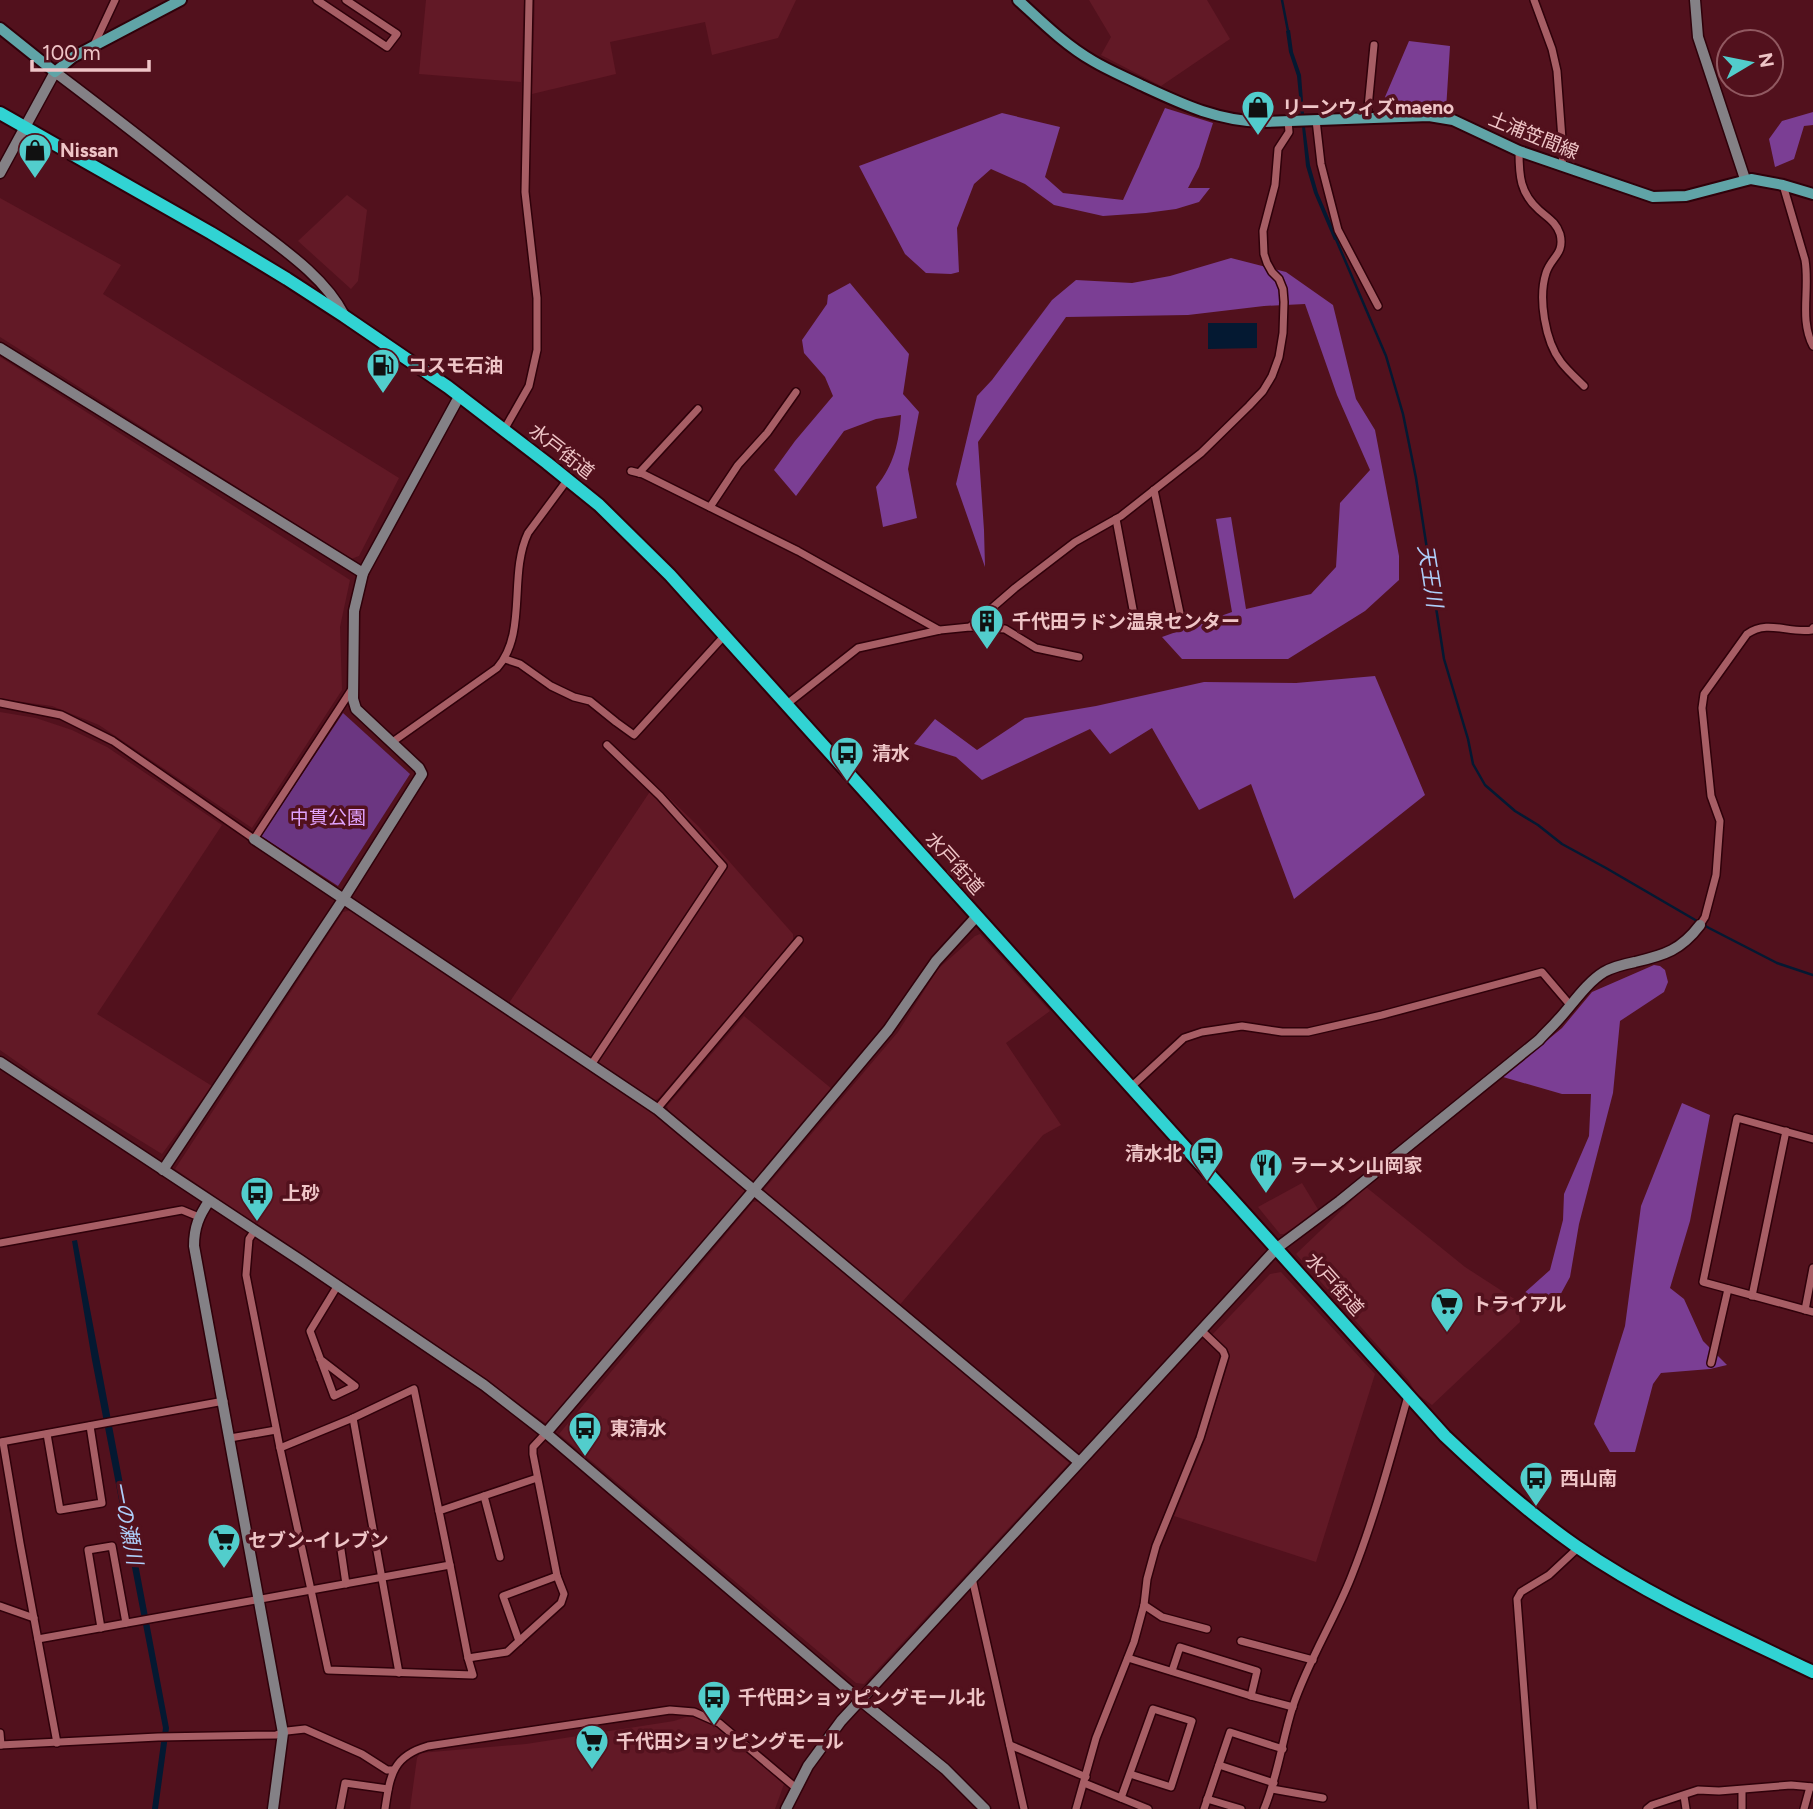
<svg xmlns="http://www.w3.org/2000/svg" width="1813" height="1809" font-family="Figtree,'Noto Sans JP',sans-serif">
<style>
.built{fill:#621926}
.green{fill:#6b3681}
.forest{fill:#7b3e94}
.water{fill:#041932}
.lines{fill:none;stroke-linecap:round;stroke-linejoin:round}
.stream{stroke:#041932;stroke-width:2.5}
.street-casing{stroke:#2f010a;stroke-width:10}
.secondary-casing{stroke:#2f010a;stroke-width:13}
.primary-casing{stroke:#2f010a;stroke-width:14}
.highway-casing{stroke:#2f010a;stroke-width:16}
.street{stroke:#a75e65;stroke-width:7}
.secondary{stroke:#848186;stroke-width:10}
.primary{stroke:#60a4a7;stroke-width:10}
.highway{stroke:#31d3d3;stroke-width:12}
.labels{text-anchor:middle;stroke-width:7;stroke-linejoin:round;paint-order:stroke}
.poi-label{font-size:19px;font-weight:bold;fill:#efc5c7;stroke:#52111d;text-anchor:start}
.street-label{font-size:19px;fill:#efc5c7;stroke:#52111d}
.park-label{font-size:19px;fill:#e1a3fd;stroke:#52111d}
.water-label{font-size:21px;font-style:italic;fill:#aecffa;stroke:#52111d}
</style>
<rect width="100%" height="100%" fill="#52111d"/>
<!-- built -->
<g class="built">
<path d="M 426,0 L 524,0 L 521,82 L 419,74 Z"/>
<path d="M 535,0 L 796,0 L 778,38 L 712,55 L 705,22 L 610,42 L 616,74 L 532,94 Z"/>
<path d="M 1089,0 L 1207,0 L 1230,39 L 1161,86 L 1101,55 L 1111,37 Z"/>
<path d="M 347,195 L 367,210 L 358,281 L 351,289 L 298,241 Z"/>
<path d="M 0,198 L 121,265 L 103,294 L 399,478 L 359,556 L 351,559 L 0,337 Z"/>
<path d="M 0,357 L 350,580 L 340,627 L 342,690 L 252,828 L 99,725 L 52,706 L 0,699 Z"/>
<path d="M 0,712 L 36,718 L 72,730 L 107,747 L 222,825 L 97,1014 L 212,1086 L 162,1154 L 50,1085 L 0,1050 Z"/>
<path d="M 655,784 L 699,827 L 793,934 L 793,942 L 659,1098 L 653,1101 L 509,1003 Z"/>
<path d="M 356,909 L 647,1105 L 746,1191 L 550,1426 L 175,1169 L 343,912 Z"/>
<path d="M 980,934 L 1050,1011 L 1006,1043 L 1061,1125 L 1043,1135 L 898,1307 L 762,1192 L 898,1032 L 938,969 L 975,936 Z"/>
<path d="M 744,1016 L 832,1089 L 753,1183 L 669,1113 L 667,1106 Z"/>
<path d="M 1302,1183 L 1319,1211 L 1284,1234 L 1280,1234 L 1258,1207 Z"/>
<path d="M 1366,1187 L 1465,1267 L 1516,1300 L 1516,1305 L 1518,1305 L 1520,1322 L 1432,1405 L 1416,1393 L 1409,1381 L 1296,1254 Z"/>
<path d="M 762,1201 L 1069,1463 L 864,1684 L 856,1683 L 559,1434 L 753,1202 Z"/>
<path d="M 1281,1272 L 1375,1374 L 1316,1562 L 1174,1516 L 1201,1450 L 1228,1364 L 1229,1356 L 1227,1350 L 1212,1335 L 1270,1274 Z"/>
<path d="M 686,1717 L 697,1717 L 720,1728 L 784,1784 L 775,1809 L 410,1809 L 417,1758 L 420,1753 L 526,1744 L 674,1721 Z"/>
</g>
<!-- green -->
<path class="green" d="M 343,713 L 410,774 L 338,886 L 261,836 Z"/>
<!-- forest -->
<g class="forest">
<path d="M 1409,41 L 1450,46 L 1446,110 L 1417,105 L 1382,104 Z"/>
<path d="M 1165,108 L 1213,123 L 1199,167 L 1188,188 L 1210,188 L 1199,202 L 1176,209 L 1146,213 L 1103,216 L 1054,205 L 1025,184 L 991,169 L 974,184 L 957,228 L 959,272 L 951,274 L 926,273 L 905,254 L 859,166 L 1002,113 L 1060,127 L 1045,177 L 1063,193 L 1123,200 Z"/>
<path d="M 1813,112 L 1813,125 L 1804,126 L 1794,159 L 1775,167 L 1769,139 L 1782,121 Z"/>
<path d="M 1231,258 L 1286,272 L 1333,305 L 1356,399 L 1375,430 L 1399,556 L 1399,580 L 1365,611 L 1288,659 L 1182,659 L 1162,637 L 1232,612 L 1216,519 L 1231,517 L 1246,609 L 1311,594 L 1336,567 L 1340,503 L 1370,470 L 1337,395 L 1305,304 L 1264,306 L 1188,315 L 1066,317 L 978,442 L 984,530 L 985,567 L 956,484 L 977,396 L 992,380 L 1052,300 L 1076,280 L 1132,283 L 1170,276 Z"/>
<path d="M 850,283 L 909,354 L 903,394 L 919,412 L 908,469 L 917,518 L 883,527 L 876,487 C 894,465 899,442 901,415 L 876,419 L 844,431 L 796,496 L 774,470 L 795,441 L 833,396 L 825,377 L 804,353 L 802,340 L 827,304 L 828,295 Z"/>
<path d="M 1375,676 L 1425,795 L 1294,899 L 1251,784 L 1199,810 L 1152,728 L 1110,754 L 1090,729 L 982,780 L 956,757 L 914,744 L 935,719 L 977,750 L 1025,718 L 1096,706 L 1204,682 L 1296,683 Z"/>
<path d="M 1654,965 L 1660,966 L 1665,970 L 1668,982 L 1664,992 L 1620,1021 L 1613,1093 L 1579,1224 L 1570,1277 L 1558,1299 L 1522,1295 L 1550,1270 L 1563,1220 L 1564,1194 L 1589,1136 L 1591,1094 L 1562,1094 L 1503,1077 L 1562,1028 L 1592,992 Z"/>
<path d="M 1682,1103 L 1710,1115 L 1690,1221 L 1670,1288 L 1684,1299 L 1703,1341 L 1727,1365 L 1710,1369 L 1661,1373 L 1653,1384 L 1635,1452 L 1610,1452 L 1594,1424 L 1625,1326 L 1641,1206 Z"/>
</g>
<!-- water -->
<g class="water">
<path d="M 1290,30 L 1293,52 L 1301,75 L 1305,127 L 1310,165 L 1318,193 L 1338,239 L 1334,240 L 1314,193 L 1306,166 L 1297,76 L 1289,52 L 1286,31 Z"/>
<path d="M 1208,323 L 1257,323 L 1257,348 L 1208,349 Z"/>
<path d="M 77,1240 L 169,1728 L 158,1809 L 152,1809 L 163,1728 L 92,1360 L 72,1241 Z"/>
</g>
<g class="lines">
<!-- stream -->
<g class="stream">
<path d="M 1282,0 L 1288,31"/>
<path d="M 1335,237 L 1386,356 L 1403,414 L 1416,478 L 1444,659 L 1468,739 L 1473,764 L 1485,785 L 1515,811 L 1538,825 L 1562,844 L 1606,868 L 1709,928 L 1777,963 L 1813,975"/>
</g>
<defs>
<g id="street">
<path d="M 317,0 L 387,47 L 397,34 L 346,0"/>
<path d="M 1534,0 L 1552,49 L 1557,71 L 1563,153 L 1562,166"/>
<path d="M 93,47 L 115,0"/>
<path d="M 1367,118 L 1374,45"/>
<path d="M 1316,120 L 1321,164 L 1338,230 L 1378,306"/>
<path d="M 1519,151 C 1519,176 1520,193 1539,210 C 1548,218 1556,222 1560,234 C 1565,254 1551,257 1546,273 C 1538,298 1545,341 1561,362 C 1567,370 1576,378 1584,386"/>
<path d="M 1783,185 L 1805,260 C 1810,290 1799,319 1813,346"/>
<path d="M 504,430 L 529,386 L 537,350 L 537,298 L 525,192 L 529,0"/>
<path d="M 631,471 L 643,474 L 798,551 L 939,630"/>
<path d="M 639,473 L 698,409"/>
<path d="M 1154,490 L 1180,613"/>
<path d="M 710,507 L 738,465 L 767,433 L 796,392"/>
<path d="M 1116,519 L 1135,620"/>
<path d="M 970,627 L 1005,629 L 1036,648 L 1079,657"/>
<path d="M 505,659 L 520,664 L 551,686 L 574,697 L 590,701 L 616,722 L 634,735 L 725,635"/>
<path d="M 0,703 L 61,715 L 113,741 L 254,839 L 352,689"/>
<path d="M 787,704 L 858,648 L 940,630 L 970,627 L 1015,588 L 1075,542 L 1121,516 L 1201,453 L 1249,406 L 1263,391 L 1272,376 L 1279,357 L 1283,333 L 1284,302 L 1283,289 L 1279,279 L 1272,272 L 1267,263 L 1264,254 L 1263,231 L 1275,185 L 1278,149 L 1289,132 L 1288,121"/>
<path d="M 391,743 L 497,668 C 528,633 508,575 528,533 L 568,479"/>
<path d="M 1700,925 L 1705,917 L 1716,875 L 1720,821 L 1711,796 L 1702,708 L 1704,694 L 1747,634 C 1768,619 1789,634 1812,630 L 1813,628"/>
<path d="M 591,1065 L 723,866 L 660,796 L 607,745"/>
<path d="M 1131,1087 L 1184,1038 L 1202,1032 L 1242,1026 L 1282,1032 L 1308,1032 L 1382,1015 L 1542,972 L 1571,1006"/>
<path d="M 657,1109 L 799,940"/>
<path d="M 1813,1139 L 1737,1118 L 1703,1282 L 1813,1312"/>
<path d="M 0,1243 L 182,1210 L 199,1217"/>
<path d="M 1752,1296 L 1786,1131"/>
<path d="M 1805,1310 L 1813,1268"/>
<path d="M 320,1359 L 355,1386 L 334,1396 L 310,1331 L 338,1285"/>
<path d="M 1711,1363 L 1728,1289"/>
<path d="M 353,1418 L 399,1673"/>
<path d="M 47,1434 L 60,1510 L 102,1503 L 90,1426"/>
<path d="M 230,1438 L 276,1430"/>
<path d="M 1,1442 L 224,1401"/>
<path d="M 3,1442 L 20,1543 L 57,1743"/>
<path d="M 280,1448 L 353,1418 L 414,1389 L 439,1511"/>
<path d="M 484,1496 L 500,1557"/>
<path d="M 340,1543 L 346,1584"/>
<path d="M 450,1565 L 468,1658 L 507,1652 L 561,1603 L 564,1594 L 557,1576 L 533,1454 L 533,1447 L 546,1433"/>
<path d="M 972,1578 L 1024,1809"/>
<path d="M 1144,1605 L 1162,1617 L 1207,1629"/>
<path d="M 0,1606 L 34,1618"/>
<path d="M 101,1628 L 88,1550 L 112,1546 L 126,1623"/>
<path d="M 38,1639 L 311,1590 L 280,1448 L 246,1275 L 249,1239 L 255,1230"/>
<path d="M 519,1641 L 503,1596 L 557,1576"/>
<path d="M 1241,1641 L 1313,1660"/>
<path d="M 468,1658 L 473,1675 L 328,1670 L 311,1590 L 450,1565 L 439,1511 L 537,1478"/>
<path d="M 1128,1658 L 1251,1696 L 1293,1707"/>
<path d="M 1172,1671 L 1180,1647 L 1257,1671 L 1251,1696"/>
<path d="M 0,1733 L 1,1745"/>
<path d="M 0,1745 L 158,1737 L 276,1735 L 287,1731 L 305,1729 L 362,1754 L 387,1770 L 392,1770"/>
<path d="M 1010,1745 L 1086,1777"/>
<path d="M 1219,1765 L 1274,1783"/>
<path d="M 1084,1783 L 1148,1809"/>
<path d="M 1272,1789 L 1323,1798"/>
<path d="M 1684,1796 L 1686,1809"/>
<path d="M 1121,1798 L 1153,1709 L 1192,1721 L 1171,1787 L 1130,1774"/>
<path d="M 1207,1799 L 1241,1809"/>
<path d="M 340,1809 L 345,1783 L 388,1789"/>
<path d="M 385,1809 C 390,1776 392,1756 428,1746 L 670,1710 L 694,1712 L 719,1723 L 796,1788"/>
<path d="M 1076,1809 L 1096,1738 L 1134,1642 L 1144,1605 L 1147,1579 L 1156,1546 L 1200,1438 L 1225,1356 L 1223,1351 L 1201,1330"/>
<path d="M 1204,1809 L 1230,1732 L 1283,1749"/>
<path d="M 1264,1809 C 1278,1776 1282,1740 1293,1706 C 1308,1661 1335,1619 1352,1575 C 1375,1517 1391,1456 1408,1396"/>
<path d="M 1533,1809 L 1517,1599 L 1521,1592 L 1549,1575 L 1579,1547"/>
<path d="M 1647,1809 L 1652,1805 L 1698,1790 L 1719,1791 L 1791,1785 L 1813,1787"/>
<path d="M 1742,1809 L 1742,1790"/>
<path d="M 1804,1809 L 1810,1787"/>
</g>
<g id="secondary">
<path d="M 1695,0 L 1698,37 L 1745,179"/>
<path d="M 0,173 L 55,72 C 116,118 176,165 236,213 C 272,242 323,273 344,315"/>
<path d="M 0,348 L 363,573"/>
<path d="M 254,839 L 657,1109 L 1079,1462"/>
<path d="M 0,1062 L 300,1260 L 484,1385 L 546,1433 L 860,1700 L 945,1769 L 985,1809"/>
<path d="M 163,1170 L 344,898 L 422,774 L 419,768 L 356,709 L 353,699 L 354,611 L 363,573 L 460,395"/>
<path d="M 209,1201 C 199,1216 194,1227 194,1246 L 283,1733 L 273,1809"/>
<path d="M 546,1433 L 754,1190 L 888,1030 L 936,961 L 977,916"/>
<path d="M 786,1809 L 808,1766 L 841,1721 L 1277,1248 L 1340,1201 L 1539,1040 C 1545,1033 1552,1027 1558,1020 C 1572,1005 1586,983 1604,972 C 1613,967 1625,964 1635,962 C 1665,955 1681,950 1700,925"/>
</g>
<g id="primary">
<path d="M 1018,0 C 1041,21 1065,45 1093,61 C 1108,70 1125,77 1141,85 C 1182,104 1217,121 1263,122 L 1429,116 L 1453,120 L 1519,151 L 1653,197 L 1686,196 L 1751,179 L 1783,185 L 1813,194"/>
<path d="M 0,28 L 55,72 L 73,57 L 181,0"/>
</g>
<path id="highway" d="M 0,113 L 211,233 L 287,279 L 344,316 L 448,387 L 547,463 L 599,505 L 670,575 L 1445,1436 C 1486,1475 1529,1513 1576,1546 C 1650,1597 1732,1633 1813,1672"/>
</defs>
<!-- street casing -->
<use href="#street" class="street-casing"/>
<!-- secondary casing -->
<use href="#secondary" class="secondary-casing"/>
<!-- primary casing -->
<use href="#primary" class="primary-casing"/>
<!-- highway casing -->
<use href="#highway" class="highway-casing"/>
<!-- street -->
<use href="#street" class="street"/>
<!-- secondary -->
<use href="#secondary" class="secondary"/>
<!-- primary -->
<use href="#primary" class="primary"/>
<!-- highway -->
<use href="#highway" class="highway"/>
</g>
<!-- icons -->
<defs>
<symbol id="shop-pin" viewBox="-11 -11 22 30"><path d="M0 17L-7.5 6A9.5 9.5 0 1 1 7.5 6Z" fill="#52cdcc" stroke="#52111d"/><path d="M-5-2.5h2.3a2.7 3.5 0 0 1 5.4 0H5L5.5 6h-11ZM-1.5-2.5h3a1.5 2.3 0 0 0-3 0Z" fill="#111"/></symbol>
<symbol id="fuel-pin" viewBox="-11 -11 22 30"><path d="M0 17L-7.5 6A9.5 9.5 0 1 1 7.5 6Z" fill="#52cdcc" stroke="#52111d"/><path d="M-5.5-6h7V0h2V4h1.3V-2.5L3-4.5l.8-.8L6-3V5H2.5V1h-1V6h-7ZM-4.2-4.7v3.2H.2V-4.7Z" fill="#111"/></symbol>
<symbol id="building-pin" viewBox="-11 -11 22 30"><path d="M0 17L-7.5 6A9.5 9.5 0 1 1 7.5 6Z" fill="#52cdcc" stroke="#52111d"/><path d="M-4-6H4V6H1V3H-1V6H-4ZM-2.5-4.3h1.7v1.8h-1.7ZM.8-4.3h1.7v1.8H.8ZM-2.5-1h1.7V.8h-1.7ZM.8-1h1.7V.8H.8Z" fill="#111"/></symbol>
<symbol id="bus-pin" viewBox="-11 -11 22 30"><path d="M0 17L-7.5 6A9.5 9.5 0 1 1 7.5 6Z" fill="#52cdcc" stroke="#52111d"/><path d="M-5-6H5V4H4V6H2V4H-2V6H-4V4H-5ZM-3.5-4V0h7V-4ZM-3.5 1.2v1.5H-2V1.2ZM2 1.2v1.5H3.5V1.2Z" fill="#111"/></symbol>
<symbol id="restaurant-pin" viewBox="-11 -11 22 30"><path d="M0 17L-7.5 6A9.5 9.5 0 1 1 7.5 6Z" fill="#52cdcc" stroke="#52111d"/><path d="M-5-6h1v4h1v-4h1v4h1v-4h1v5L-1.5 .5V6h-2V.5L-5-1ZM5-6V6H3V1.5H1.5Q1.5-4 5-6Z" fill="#111"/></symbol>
<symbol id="supermarket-pin" viewBox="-11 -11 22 30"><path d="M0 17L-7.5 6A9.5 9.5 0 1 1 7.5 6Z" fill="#52cdcc" stroke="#52111d"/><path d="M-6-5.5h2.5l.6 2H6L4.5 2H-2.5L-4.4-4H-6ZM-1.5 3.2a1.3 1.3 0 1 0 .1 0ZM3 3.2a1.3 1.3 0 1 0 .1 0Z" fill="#111"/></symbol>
</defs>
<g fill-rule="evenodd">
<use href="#shop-pin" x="1239" y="88" width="38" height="52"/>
<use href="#shop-pin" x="16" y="131" width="38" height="52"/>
<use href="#fuel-pin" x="364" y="346" width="38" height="52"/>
<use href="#building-pin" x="968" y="602" width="38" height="52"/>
<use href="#bus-pin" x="828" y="734" width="38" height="52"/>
<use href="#bus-pin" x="1188" y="1134" width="38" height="52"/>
<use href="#restaurant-pin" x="1247" y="1146" width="38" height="52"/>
<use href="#bus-pin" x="238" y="1174" width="38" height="52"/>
<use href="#supermarket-pin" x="1428" y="1285" width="38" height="52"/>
<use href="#bus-pin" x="566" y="1409" width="38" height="52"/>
<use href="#bus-pin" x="1517" y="1459" width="38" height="52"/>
<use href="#supermarket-pin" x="205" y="1521" width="38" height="52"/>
<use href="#bus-pin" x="695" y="1678" width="38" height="52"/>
<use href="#supermarket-pin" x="573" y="1722" width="38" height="52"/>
</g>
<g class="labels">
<!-- poi labels -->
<g class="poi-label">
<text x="1282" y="114">リーンウィズmaeno</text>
<text x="60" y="157">Nissan</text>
<text x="408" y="372">コスモ石油</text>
<text x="1012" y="628">千代田ラドン温泉センター</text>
<text x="872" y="760">清水</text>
<text x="1182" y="1160" text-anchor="end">清水北</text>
<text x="1290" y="1172">ラーメン山岡家</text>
<text x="282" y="1200">上砂</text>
<text x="1472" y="1311">トライアル</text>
<text x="610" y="1435">東清水</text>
<text x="1560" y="1485">西山南</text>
<text x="248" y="1547">セブン-イレブン</text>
<text x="738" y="1704">千代田ショッピングモール北</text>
<text x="616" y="1748">千代田ショッピングモール</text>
</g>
<!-- street labels -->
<g class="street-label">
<text transform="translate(1534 135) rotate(22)" y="7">土浦笠間線</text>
<text transform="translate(562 451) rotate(38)" y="7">水戸街道</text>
<text transform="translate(955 863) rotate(48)" y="7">水戸街道</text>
<text transform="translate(1335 1284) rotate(48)" y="7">水戸街道</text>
</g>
<!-- park labels -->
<g class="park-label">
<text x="328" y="824">中貫公園</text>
</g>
<!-- water labels -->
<g class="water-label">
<text transform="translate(1430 576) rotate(81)" y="7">天王川</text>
<text transform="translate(127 1523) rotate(79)" y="7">一の瀬川</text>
</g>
</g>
<!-- north arrow -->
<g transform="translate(1750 63) rotate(80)"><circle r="33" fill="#52111d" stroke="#915961" stroke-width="2"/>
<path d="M0-5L12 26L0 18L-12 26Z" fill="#52cdcc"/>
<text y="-10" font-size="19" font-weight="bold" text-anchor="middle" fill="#efc5c7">N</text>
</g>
<!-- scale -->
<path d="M32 60v10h117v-10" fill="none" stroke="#efc5c7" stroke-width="3.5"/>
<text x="42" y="60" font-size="21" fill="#efc5c7" stroke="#52111d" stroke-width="5" paint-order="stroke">100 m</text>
</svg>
